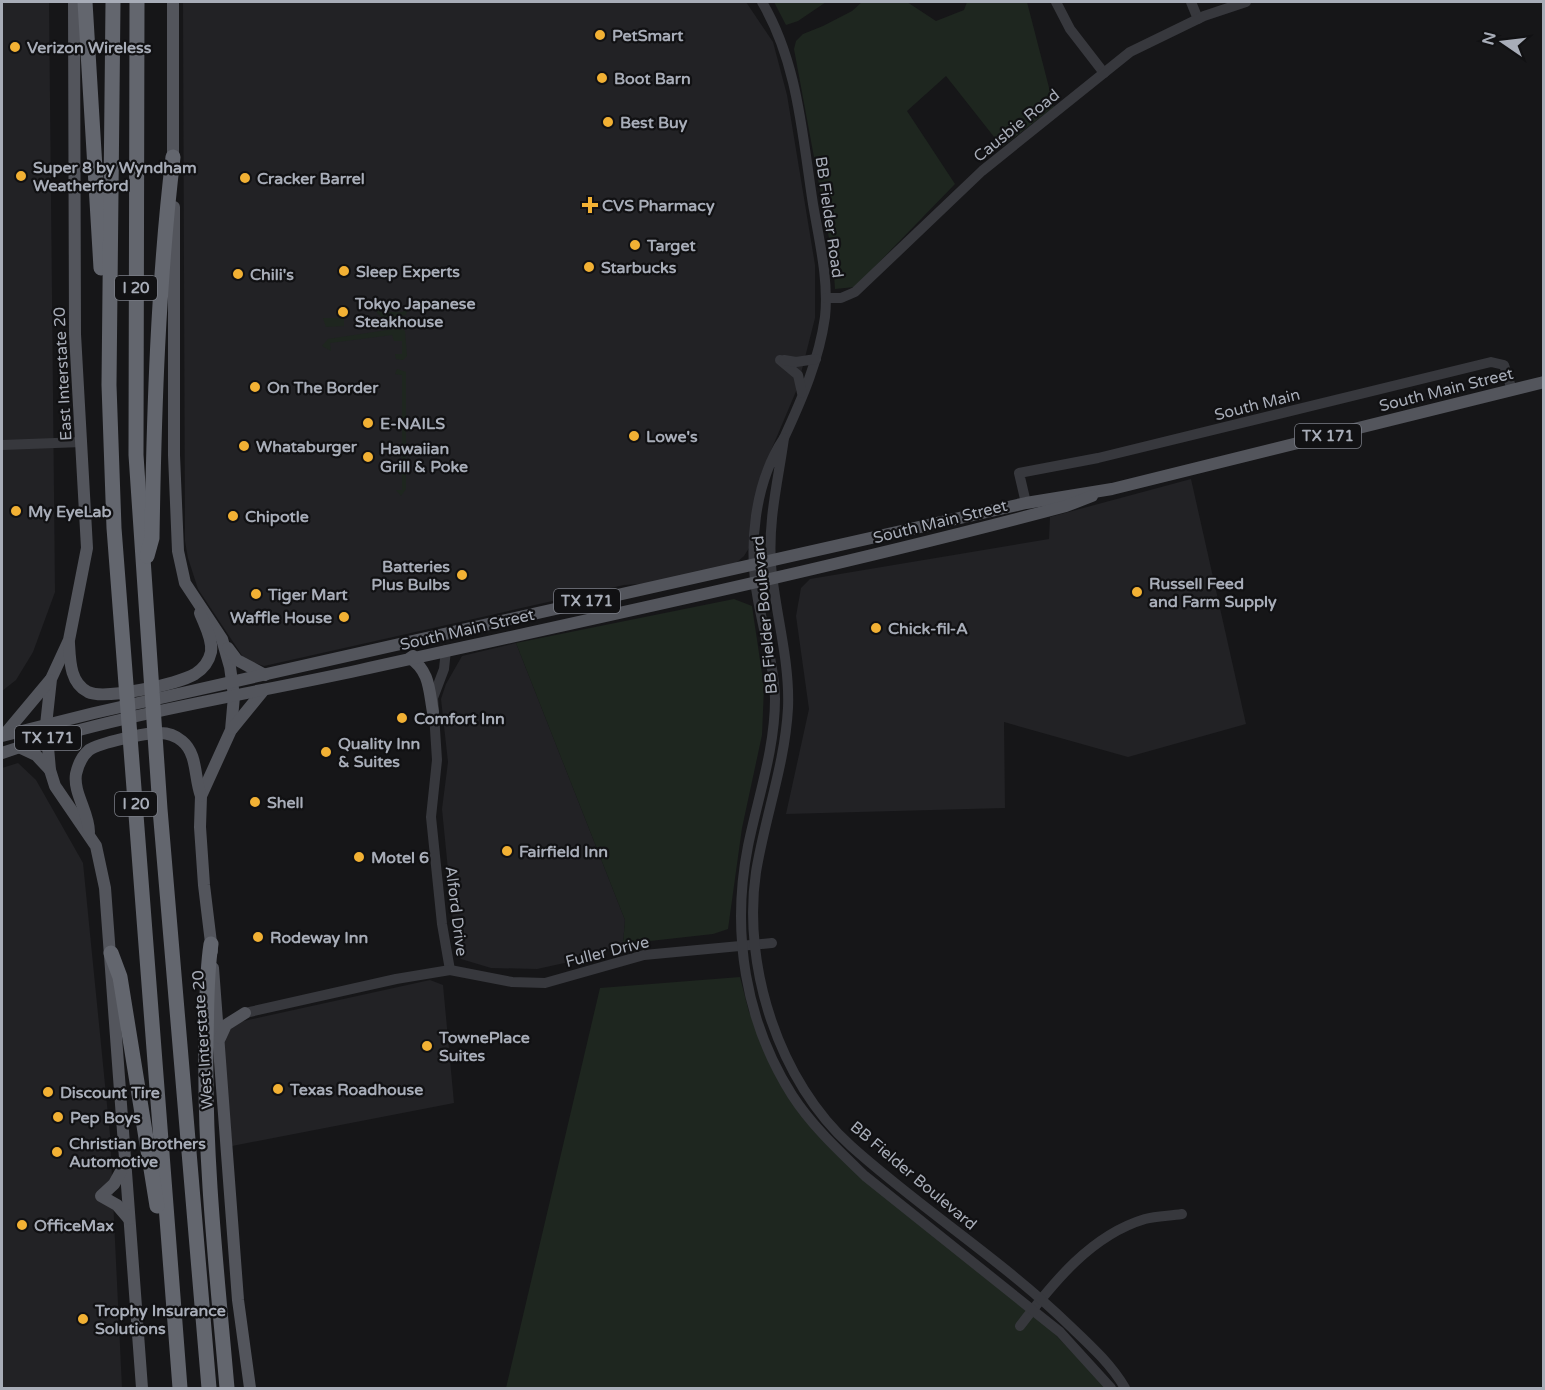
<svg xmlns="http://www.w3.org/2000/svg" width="1545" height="1390" font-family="'Varela Round',sans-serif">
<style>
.built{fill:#222225}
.green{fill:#1e261f}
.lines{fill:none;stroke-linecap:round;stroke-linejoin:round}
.minor{stroke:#37383d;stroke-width:10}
.major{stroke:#53555c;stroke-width:12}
.highway{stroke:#63666e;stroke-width:15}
.poi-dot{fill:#f2b134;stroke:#111113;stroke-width:2}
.labels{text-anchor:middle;stroke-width:4.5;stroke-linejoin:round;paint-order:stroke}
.shield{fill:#111113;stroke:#7b7e86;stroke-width:1.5}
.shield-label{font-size:15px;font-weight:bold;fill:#a8adb8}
.poi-label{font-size:16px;font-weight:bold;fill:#a8adb8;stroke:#111113;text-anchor:start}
.street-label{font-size:16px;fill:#a8adb8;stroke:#111113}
</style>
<rect width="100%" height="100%" fill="#161618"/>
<!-- built -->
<g class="built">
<path d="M 2,2 L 49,2 L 55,592 L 33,652 L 16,680 L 2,691 Z"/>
<path d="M 183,2 L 746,2 L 773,42 L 787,95 L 815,265 L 815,318 L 797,389 L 761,474 L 749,548 L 744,556 L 736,563 L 652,583 L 624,585 L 264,666 L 245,660 L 198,589 L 188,558 L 185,541 Z"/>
<path d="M 1191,479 L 1246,724 L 1128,757 L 1004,722 L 1005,808 L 786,814 L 809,709 L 796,616 L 801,588 L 810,579 L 1049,539 L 1050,517 Z"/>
<path d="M 516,643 L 625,920 L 623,944 L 569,962 L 537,969 L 491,968 L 461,959 L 456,951 L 442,809 L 448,762 L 441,699 L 446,684 L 462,656 Z"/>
<path d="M 18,763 L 36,780 L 83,863 L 110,1135 L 122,1388 L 2,1388 L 2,768 Z"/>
<path d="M 430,980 L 443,985 L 454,1103 L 232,1146 L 223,1039 L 230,1027 L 239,1022 Z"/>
</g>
<!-- green -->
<g class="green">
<path d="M 774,2 L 826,2 L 798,21 L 786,25 Z"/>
<path d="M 862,2 L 907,2 L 936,21 L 964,10 L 967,2 L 1027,2 L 1054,107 L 1002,147 L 946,76 L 907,111 L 955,184 L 855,287 L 835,289 L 833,260 L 794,49 L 796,41 L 803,34 L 823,26 L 852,11 Z"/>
<path d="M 404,305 L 408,307 L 406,315 L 384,319 L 377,313 L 378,306 L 381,306 L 381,312 L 403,312 Z"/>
<path d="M 323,318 L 344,318 L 344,326 L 326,327 Z"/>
<path d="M 400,328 L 405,331 L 407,356 L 403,360 L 396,359 L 395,354 L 402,354 L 402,341 L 394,341 L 392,335 L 330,343 L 331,351 L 322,346 L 328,339 Z"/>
<path d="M 397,369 L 406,372 L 406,489 L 401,496 L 396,490 L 402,490 L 402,375 L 395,374 Z"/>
<path d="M 734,599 L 752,606 L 764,687 L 762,735 L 742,828 L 728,929 L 713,934 L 623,944 L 625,920 L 516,643 Z"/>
<path d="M 740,977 L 749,1012 L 809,1125 L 1048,1327 L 1107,1388 L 506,1388 L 600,988 Z"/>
</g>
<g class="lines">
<!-- minor -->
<g class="minor">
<path d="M 762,2 C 798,63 802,134 813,204 C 819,240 829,280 825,317 C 819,360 802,399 784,438"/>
<path d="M 1056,2 L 1070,29 L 1104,73"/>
<path d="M 1191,2 L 1198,19"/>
<path d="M 826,298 L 841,298 L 855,292 L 982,171 L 1130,52 L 1204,16 L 1246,2"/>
<path d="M 780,360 L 798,375 L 802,393"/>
<path d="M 784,360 L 796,362 L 816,359"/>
<path d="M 2,445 L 82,442"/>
<path d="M 1026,503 L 1019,473 L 1098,458 L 1491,362 L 1504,365 L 1512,390"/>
<path d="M 446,650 L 444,669 L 433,698 L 437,760 L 431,817 L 442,924 L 450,970"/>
<path d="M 245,1013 L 396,979 L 450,970 L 512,982 L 545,983 L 644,955 L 772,943"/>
<path d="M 1020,1326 C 1053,1283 1091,1235 1145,1219 C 1157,1216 1170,1216 1182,1214"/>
<path d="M 1111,1388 L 1060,1332 L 865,1176 C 839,1151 812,1126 792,1095 C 745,1021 731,932 748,846 C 758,797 775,749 775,699 C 774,665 764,633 758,600 C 748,547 754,483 784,438 C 778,482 768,519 771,565 C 775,612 790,660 788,708 C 785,764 765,817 756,872 C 742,966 779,1082 851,1146 C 921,1209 1002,1260 1070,1326 C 1090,1345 1111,1364 1125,1388"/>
</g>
<!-- major -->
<g class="major">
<path d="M 74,2 L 75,334 L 87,548 L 69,640 L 51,679 L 46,725 L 50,770 L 55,786 L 96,846 L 105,888 L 142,1388"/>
<path d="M 173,2 L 173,165"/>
<path d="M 174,207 L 174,455 L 178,551 L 185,583 L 222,639 L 230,667 L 234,696 L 231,730 L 201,796 L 200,827 L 204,885 L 212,951"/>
<path d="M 69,643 C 70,661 70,683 88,692 C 105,700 178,684 195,674 C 203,669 209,661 211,652 C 213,639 204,624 200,613"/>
<path d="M 228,648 L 237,660 L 265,675"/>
<path d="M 413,656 L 410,658 C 430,671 429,691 433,712"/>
<path d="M 232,729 L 263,691"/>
<path d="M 4,735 L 50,680"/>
<path d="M 2,736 L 94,713 L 1026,503 L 1112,489 L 1544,382"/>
<path d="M 19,747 L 36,755 L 50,770"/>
<path d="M 2,753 C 118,714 241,696 360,670 C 596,618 833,568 1066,506 L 1092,496"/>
<path d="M 89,832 C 89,812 73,793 76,774 C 78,765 82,756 89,750 C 99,743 148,732 160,733 C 168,733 176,736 182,741 C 198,754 194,778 201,796"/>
<path d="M 213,968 L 238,1300 L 250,1388"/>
<path d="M 220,1038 L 226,1025 L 245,1013"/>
<path d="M 125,1164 L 114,1184 L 101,1196 L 117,1205 L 129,1219"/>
</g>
<!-- highway -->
<g class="highway">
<path d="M 85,2 L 101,268"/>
<path d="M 113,2 L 109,385 L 114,528 L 180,1388"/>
<path d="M 137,2 L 136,455 L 160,809 L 209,1388"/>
<path d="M 147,556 L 152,538 C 154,410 158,284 173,157"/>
<path d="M 211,944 C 206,977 207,1010 206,1043 C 204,1159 217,1274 227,1388"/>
<path d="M 111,953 L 120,977 L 157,1206"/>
</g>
</g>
<!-- markers -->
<g class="poi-dot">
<circle cx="600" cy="35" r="6"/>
<circle cx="15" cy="47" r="6"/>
<circle cx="602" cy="78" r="6"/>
<circle cx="608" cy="122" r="6"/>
<circle cx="21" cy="176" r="6"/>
<circle cx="245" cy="178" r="6"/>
<path d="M587 196h6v6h6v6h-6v6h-6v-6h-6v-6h6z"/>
<circle cx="635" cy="245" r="6"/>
<circle cx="589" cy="267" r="6"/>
<circle cx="344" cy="271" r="6"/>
<circle cx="238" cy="274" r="6"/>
<circle cx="343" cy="312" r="6"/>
<circle cx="255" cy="387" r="6"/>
<circle cx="368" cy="423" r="6"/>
<circle cx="634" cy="436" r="6"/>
<circle cx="244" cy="446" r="6"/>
<circle cx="368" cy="457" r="6"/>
<circle cx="16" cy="511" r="6"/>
<circle cx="233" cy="516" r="6"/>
<circle cx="462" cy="575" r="6"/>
<circle cx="1137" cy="592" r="6"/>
<circle cx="256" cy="594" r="6"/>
<circle cx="344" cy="617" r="6"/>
<circle cx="876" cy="628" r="6"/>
<circle cx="402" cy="718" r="6"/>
<circle cx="326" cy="752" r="6"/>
<circle cx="255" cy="802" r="6"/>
<circle cx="507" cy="851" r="6"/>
<circle cx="359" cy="857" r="6"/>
<circle cx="258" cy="937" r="6"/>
<circle cx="427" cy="1046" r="6"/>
<circle cx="278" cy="1089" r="6"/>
<circle cx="48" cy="1092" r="6"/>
<circle cx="58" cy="1117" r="6"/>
<circle cx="57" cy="1152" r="6"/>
<circle cx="22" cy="1225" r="6"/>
<circle cx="83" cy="1319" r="6"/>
</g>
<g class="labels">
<!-- shield labels -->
<g class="shield">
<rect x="115" y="276" width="42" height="24" rx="4.5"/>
<rect x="1295" y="424" width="66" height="24" rx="4.5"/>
<rect x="554" y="589" width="66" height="24" rx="4.5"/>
<rect x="15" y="726" width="66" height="24" rx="4.5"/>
<rect x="115" y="792" width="42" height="24" rx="4.5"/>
</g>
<g class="shield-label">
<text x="136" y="293">I 20</text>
<text x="1328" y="441">TX 171</text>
<text x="587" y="606">TX 171</text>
<text x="48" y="743">TX 171</text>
<text x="136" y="809">I 20</text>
</g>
<!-- poi labels -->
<g class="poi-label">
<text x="612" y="41">PetSmart</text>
<text x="27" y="53">Verizon Wireless</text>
<text x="614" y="84">Boot Barn</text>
<text x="620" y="128">Best Buy</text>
<text x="33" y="173">Super 8 by Wyndham<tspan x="33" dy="18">Weatherford</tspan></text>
<text x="257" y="184">Cracker Barrel</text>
<text x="602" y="211">CVS Pharmacy</text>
<text x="647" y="251">Target</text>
<text x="601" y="273">Starbucks</text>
<text x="356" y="277">Sleep Experts</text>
<text x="250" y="280">Chili's</text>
<text x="355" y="309">Tokyo Japanese<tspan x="355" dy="18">Steakhouse</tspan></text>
<text x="267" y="393">On The Border</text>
<text x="380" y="429">E-NAILS</text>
<text x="646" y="442">Lowe's</text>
<text x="256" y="452">Whataburger</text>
<text x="380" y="454">Hawaiian<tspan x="380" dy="18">Grill &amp; Poke</tspan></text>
<text x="28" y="517">My EyeLab</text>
<text x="245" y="522">Chipotle</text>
<text x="450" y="572" text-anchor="end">Batteries<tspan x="450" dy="18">Plus Bulbs</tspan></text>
<text x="1149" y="589">Russell Feed<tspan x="1149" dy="18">and Farm Supply</tspan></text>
<text x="268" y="600">Tiger Mart</text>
<text x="332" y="623" text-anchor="end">Waffle House</text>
<text x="888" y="634">Chick-fil-A</text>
<text x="414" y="724">Comfort Inn</text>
<text x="338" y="749">Quality Inn<tspan x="338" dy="18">&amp; Suites</tspan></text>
<text x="267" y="808">Shell</text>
<text x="519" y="857">Fairfield Inn</text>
<text x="371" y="863">Motel 6</text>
<text x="270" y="943">Rodeway Inn</text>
<text x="439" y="1043">TownePlace<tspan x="439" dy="18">Suites</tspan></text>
<text x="290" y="1095">Texas Roadhouse</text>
<text x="60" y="1098">Discount Tire</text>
<text x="70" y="1123">Pep Boys</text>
<text x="69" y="1149">Christian Brothers<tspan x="69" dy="18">Automotive</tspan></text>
<text x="34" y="1231">OfficeMax</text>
<text x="95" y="1316">Trophy Insurance<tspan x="95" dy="18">Solutions</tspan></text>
</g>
<!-- street labels -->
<g class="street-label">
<text transform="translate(1016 125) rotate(-39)" y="6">Causbie Road</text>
<text transform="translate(830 217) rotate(82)" y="6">BB Fielder Road</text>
<text transform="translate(62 374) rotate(-93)" y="6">East Interstate 20</text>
<text transform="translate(1446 389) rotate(-14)" y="6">South Main Street</text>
<text transform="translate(1257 404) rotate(-14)" y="6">South Main</text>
<text transform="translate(940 521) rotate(-14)" y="6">South Main Street</text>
<text transform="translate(764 615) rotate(-95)" y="6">BB Fielder Boulevard</text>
<text transform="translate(467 629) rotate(-13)" y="6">South Main Street</text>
<text transform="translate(457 911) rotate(83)" y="6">Alford Drive</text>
<text transform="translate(607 951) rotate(-14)" y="6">Fuller Drive</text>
<text transform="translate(202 1040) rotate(-94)" y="6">West Interstate 20</text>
<text transform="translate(914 1175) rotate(40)" y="6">BB Fielder Boulevard</text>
</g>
</g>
<!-- border -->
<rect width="1545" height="1390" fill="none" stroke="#a8adb8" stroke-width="6"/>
<!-- north arrow -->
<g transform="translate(1503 42) rotate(284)" stroke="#111113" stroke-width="4.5" paint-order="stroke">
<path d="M0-4.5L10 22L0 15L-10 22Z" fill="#a8adb8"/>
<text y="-9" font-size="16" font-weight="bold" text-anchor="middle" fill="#a8adb8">N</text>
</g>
</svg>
